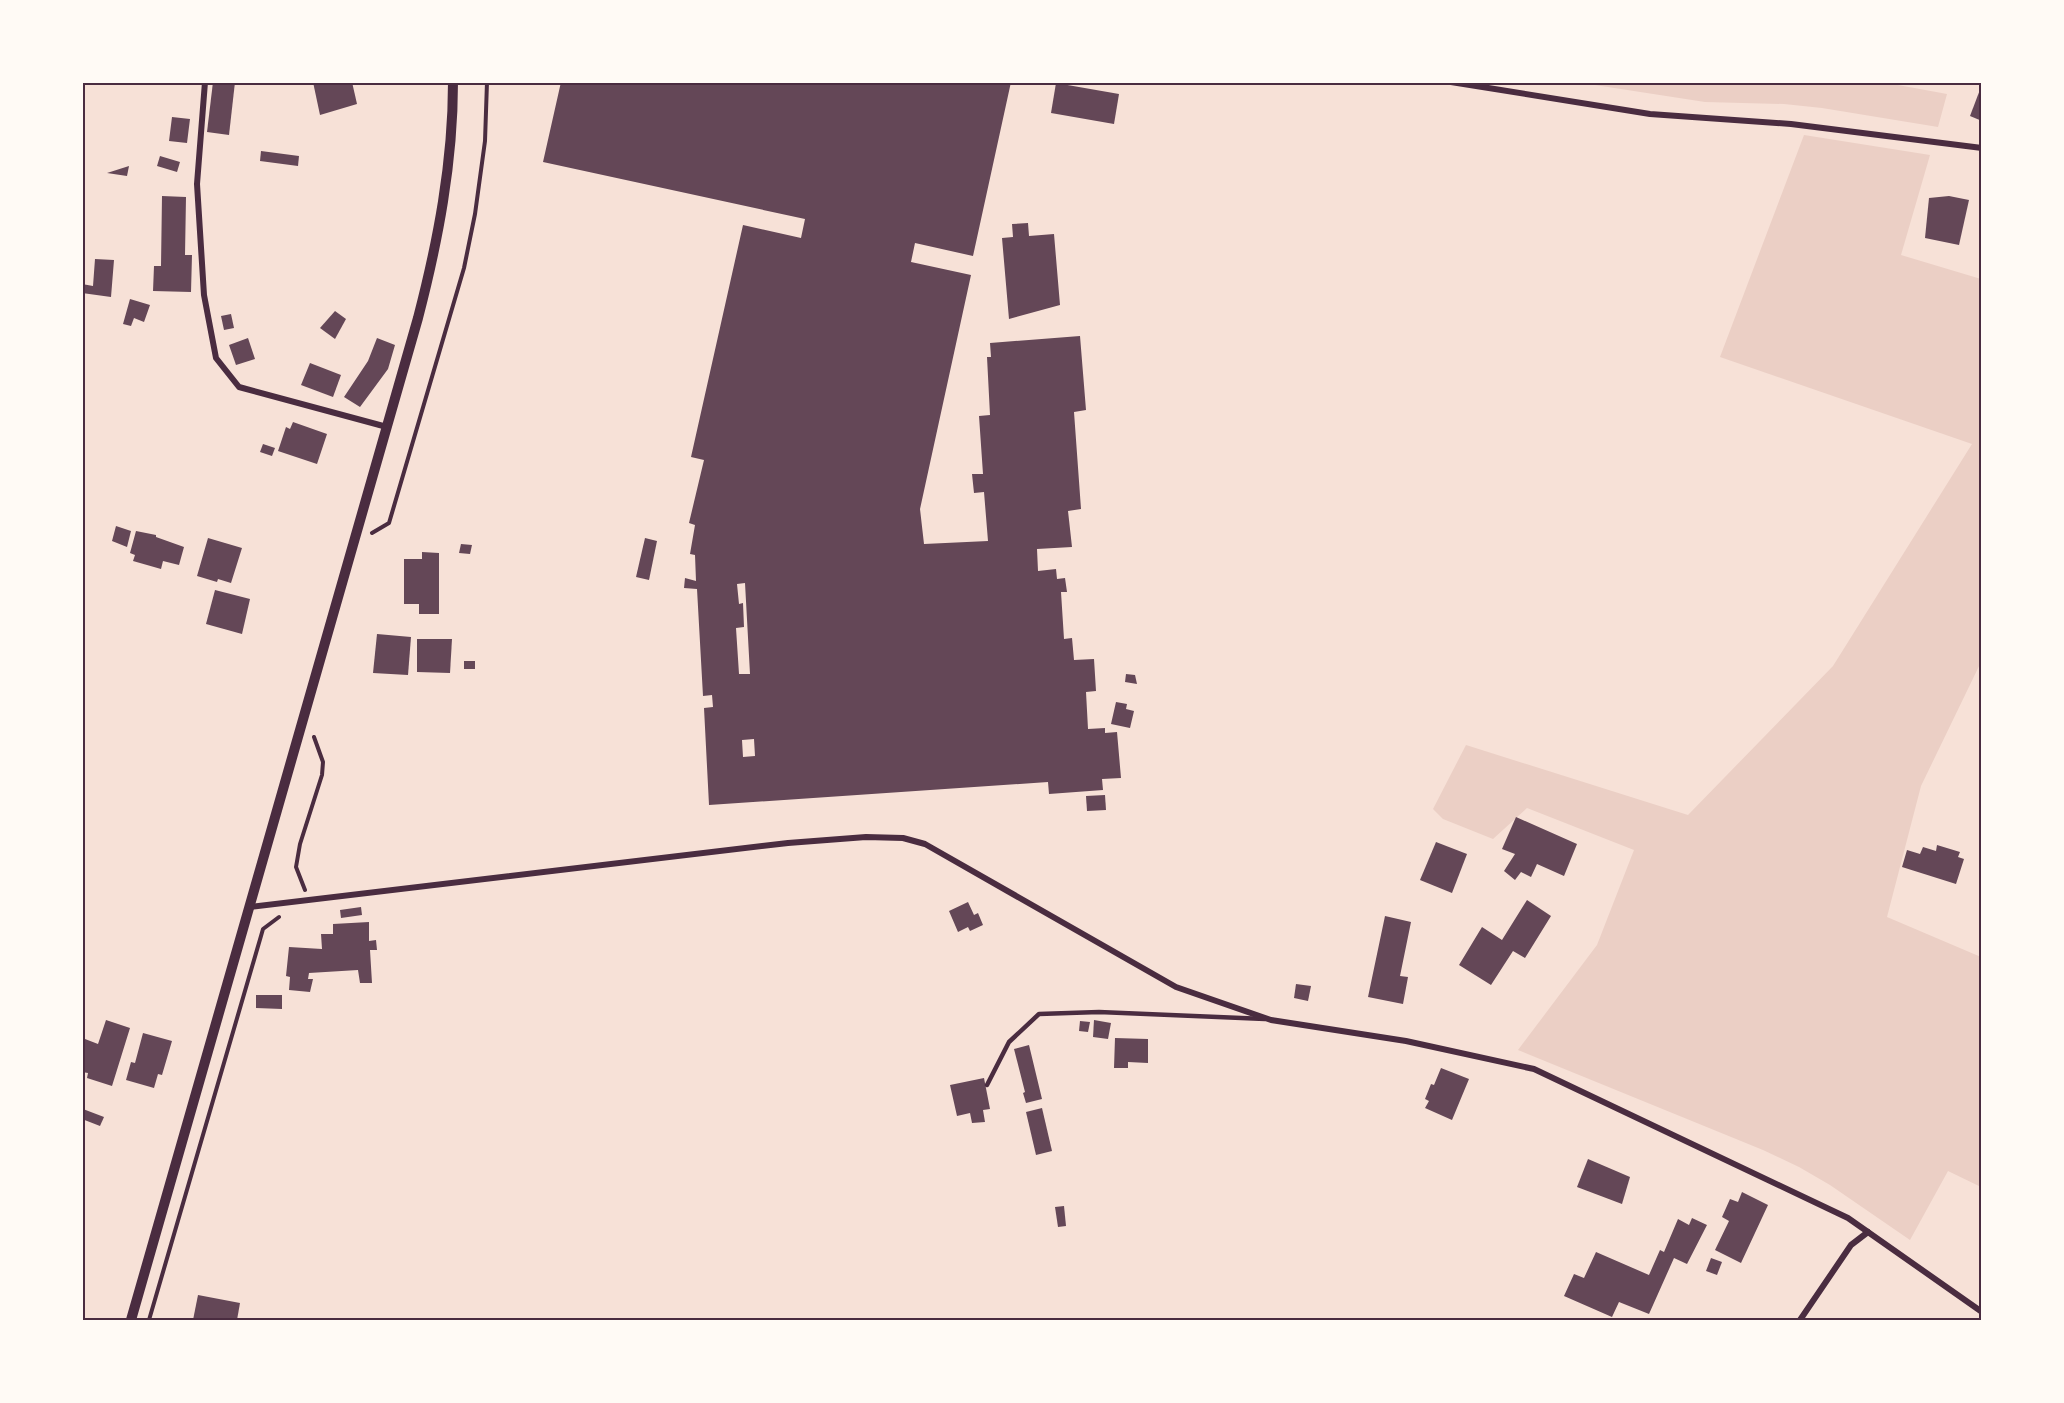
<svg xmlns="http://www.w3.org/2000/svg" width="2064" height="1403" font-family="Overpass,sans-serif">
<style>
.green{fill:#ebcfc5}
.building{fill:#644757;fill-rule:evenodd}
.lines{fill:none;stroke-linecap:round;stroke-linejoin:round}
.path{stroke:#4a2c40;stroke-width:4}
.service{stroke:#4a2c40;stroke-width:4.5}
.minor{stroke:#4a2c40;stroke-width:6}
.tertiary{stroke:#4a2c40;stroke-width:10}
.neatline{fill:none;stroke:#4a2c40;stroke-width:2}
</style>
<rect width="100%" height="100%" fill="#f7e1d7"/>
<!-- green -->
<g class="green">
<path d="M 1887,83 L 1947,94 L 1938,127 L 1822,108 L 1784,104 L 1705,102 L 1582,83 Z"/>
<path d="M 1804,135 L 1930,155 L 1901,255 L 1981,279 L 1981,662 L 1921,786 L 1887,917 L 1981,957 L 1981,1187 L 1948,1171 L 1910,1240 L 1830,1185 L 1799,1167 L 1763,1150 L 1518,1050 L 1597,945 L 1634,850 L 1527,808 L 1493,839 L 1443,819 L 1433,809 L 1466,745 L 1688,815 L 1833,666 L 1972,444 L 1720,357 Z"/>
</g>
<!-- building -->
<g class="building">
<path d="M 213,82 L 235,82 L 229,135 L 207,132 Z"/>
<path d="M 313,82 L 352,82 L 357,104 L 320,115 Z"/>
<path d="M 561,82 L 1011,82 L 973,256 L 915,243 L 911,262 L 971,275 L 920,509 L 924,544 L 988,541 L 984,492 L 974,493 L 972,474 L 983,474 L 979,416 L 990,415 L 987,357 L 991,357 L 990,343 L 1080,336 L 1086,410 L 1074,412 L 1081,509 L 1068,511 L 1072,547 L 1037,549 L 1038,571 L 1056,569 L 1057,579 L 1065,578 L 1067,592 L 1061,592 L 1064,639 L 1072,638 L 1074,660 L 1094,659 L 1096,691 L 1086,692 L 1088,729 L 1105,728 L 1105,733 L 1117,732 L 1121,778 L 1102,779 L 1103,790 L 1049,794 L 1048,782 L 709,805 L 704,708 L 713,707 L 712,695 L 703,696 L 697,589 L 684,588 L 685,578 L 696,581 L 695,555 L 690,554 L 695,525 L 689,523 L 704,460 L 691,457 L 743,225 L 801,238 L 805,219 L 543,162 ZM 745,583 L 750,674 L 739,674 L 736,628 L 744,627 L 743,603 L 739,604 L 737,584 ZM 754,739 L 755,756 L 743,757 L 742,740 Z"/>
<path d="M 1056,83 L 1119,94 L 1114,124 L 1051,113 Z"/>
<path d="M 1981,87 L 1982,87 L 1982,121 L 1970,116 Z"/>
<path d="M 172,117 L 190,119 L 187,143 L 169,141 Z"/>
<path d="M 261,151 L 299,156 L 298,166 L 260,161 Z"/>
<path d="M 160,156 L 180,162 L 177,172 L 157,166 Z"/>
<path d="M 129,166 L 127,176 L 107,173 Z"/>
<path d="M 162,196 L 186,197 L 185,255 L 192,255 L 191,292 L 153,291 L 154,266 L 161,266 Z"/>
<path d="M 1949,196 L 1969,200 L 1959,245 L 1925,238 L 1929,198 Z"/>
<path d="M 1028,223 L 1029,236 L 1054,234 L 1060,305 L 1009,319 L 1002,238 L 1013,237 L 1012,224 Z"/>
<path d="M 95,259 L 114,260 L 111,297 L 82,293 L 82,284 L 93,286 Z"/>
<path d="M 130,299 L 150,305 L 144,322 L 134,318 L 131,326 L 123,324 Z"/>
<path d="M 335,311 L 346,319 L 335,339 L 320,328 Z"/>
<path d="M 231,314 L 234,328 L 224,330 L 221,316 Z"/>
<path d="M 248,338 L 255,359 L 236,365 L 229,345 Z"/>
<path d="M 377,338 L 395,345 L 388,369 L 360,407 L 344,397 L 368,361 Z"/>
<path d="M 310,363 L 341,375 L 333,397 L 301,385 Z"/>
<path d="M 293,422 L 327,434 L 317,464 L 278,451 L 286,427 L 290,429 Z"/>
<path d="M 263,444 L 275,448 L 272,456 L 260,452 Z"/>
<path d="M 116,526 L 131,531 L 127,547 L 112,541 Z"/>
<path d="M 136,531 L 156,535 L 156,537 L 184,547 L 179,565 L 163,561 L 161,569 L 133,561 L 135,555 L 130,553 Z"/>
<path d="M 208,538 L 242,548 L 231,583 L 218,579 L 217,582 L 197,576 Z"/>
<path d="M 645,538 L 657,541 L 649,580 L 636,577 Z"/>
<path d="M 461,544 L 472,545 L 470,554 L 459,553 Z"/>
<path d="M 422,552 L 439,553 L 439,614 L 419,614 L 419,604 L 404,604 L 404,559 L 422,559 Z"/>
<path d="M 215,590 L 250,599 L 242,634 L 206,624 Z"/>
<path d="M 377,634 L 411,637 L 408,675 L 373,673 Z"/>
<path d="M 417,639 L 452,639 L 450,673 L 417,672 Z"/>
<rect x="464" y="661" width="11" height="8"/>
<path d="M 1126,674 L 1135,675 L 1137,684 L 1125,682 Z"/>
<path d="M 1116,702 L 1127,704 L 1126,709 L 1134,711 L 1130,728 L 1111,724 Z"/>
<path d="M 1105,795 L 1106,810 L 1087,811 L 1086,796 Z"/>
<path d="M 1516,817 L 1577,844 L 1564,876 L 1537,864 L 1531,877 L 1521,872 L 1515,880 L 1504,871 L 1515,854 L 1502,849 Z"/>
<path d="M 1436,842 L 1467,854 L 1452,893 L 1420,880 Z"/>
<path d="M 1937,845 L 1960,852 L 1958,857 L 1964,859 L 1956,884 L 1902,867 L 1907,850 L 1920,854 L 1923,847 L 1936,851 Z"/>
<path d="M 1527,900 L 1551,916 L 1525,958 L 1513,951 L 1491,985 L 1459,965 L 1482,927 L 1502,940 Z"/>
<path d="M 968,902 L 974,915 L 978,913 L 983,925 L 970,931 L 968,927 L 958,932 L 949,911 Z"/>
<path d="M 361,907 L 362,915 L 341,918 L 340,910 Z"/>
<path d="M 1385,916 L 1411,922 L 1400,976 L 1408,977 L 1403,1004 L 1368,997 Z"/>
<path d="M 369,922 L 369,941 L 376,940 L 377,950 L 370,950 L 372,983 L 360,983 L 358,970 L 309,973 L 308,979 L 313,979 L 310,992 L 289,990 L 290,977 L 286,976 L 289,947 L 322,949 L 321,934 L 333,934 L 333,924 Z"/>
<path d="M 1296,984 L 1311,986 L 1308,1001 L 1294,998 Z"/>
<path d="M 256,995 L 282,995 L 282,1009 L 256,1008 Z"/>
<path d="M 106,1020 L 130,1028 L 112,1086 L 87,1078 L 88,1073 L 82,1072 L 82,1047 L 85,1039 L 98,1044 Z"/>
<path d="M 1094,1020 L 1111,1023 L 1108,1039 L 1093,1037 Z"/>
<path d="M 1080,1021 L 1090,1022 L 1088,1032 L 1079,1031 Z"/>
<path d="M 143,1033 L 172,1041 L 162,1075 L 158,1074 L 154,1088 L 126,1080 L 131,1062 L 135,1063 Z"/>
<path d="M 1115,1038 L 1148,1039 L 1148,1063 L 1128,1062 L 1128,1068 L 1114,1068 Z"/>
<path d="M 1029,1045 L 1042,1099 L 1026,1103 L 1023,1093 L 1025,1092 L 1014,1049 Z"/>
<path d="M 1441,1068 L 1469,1079 L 1452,1120 L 1425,1108 L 1429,1101 L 1425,1099 L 1431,1084 L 1434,1085 Z"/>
<path d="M 984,1078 L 990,1109 L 983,1110 L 985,1122 L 972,1123 L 970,1113 L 957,1116 L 950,1085 Z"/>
<path d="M 1042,1108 L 1052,1151 L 1036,1155 L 1026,1112 Z"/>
<path d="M 83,1109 L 104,1117 L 100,1126 L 82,1119 Z"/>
<path d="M 1588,1159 L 1630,1177 L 1622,1204 L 1577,1187 Z"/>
<path d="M 1742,1192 L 1768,1205 L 1741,1263 L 1715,1250 L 1729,1221 L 1722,1217 L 1730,1199 L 1738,1202 Z"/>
<path d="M 1064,1206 L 1066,1226 L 1058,1227 L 1055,1207 Z"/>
<path d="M 1692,1218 L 1707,1225 L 1687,1264 L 1674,1258 L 1649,1314 L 1619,1302 L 1612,1317 L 1564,1296 L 1574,1274 L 1584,1278 L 1596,1252 L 1649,1275 L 1660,1250 L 1664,1252 L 1678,1219 L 1689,1225 Z"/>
<path d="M 1711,1258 L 1722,1262 L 1717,1275 L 1706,1271 Z"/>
<path d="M 198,1295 L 240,1303 L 237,1320 L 193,1320 Z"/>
</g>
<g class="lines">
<!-- path -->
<g class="path">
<path d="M 372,533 L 389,523 L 464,268 L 475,214 L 485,141 L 487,82"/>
<path d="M 305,890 L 296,867 L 300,844 L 322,775 L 323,762 L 314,737"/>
<path d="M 149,1320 L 261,936 L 263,929 L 279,917"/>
</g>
<!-- service -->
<path class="service" d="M 987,1085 L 1009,1042 L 1039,1014 L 1099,1012 L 1265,1019"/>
<!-- minor -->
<g class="minor">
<path d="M 205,82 L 197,184 L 204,295 L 216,358 L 239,387 L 387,427"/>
<path d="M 1451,82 L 1650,114 L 1791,124 L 1982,148"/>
<path d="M 249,907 L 788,843 L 866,837 L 903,838 L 925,844 L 1176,987 L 1271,1020 L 1406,1041 L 1534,1069 L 1848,1218 L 1982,1312"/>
<path d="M 1800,1320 L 1851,1245 L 1868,1232"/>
</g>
<!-- tertiary -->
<path class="tertiary" d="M 131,1320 L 418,318 C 438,241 453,163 453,82"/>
</g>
<!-- border -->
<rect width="2064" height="1403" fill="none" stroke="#fffaf5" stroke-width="168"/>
<rect x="84" y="84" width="1896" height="1235" class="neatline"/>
</svg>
